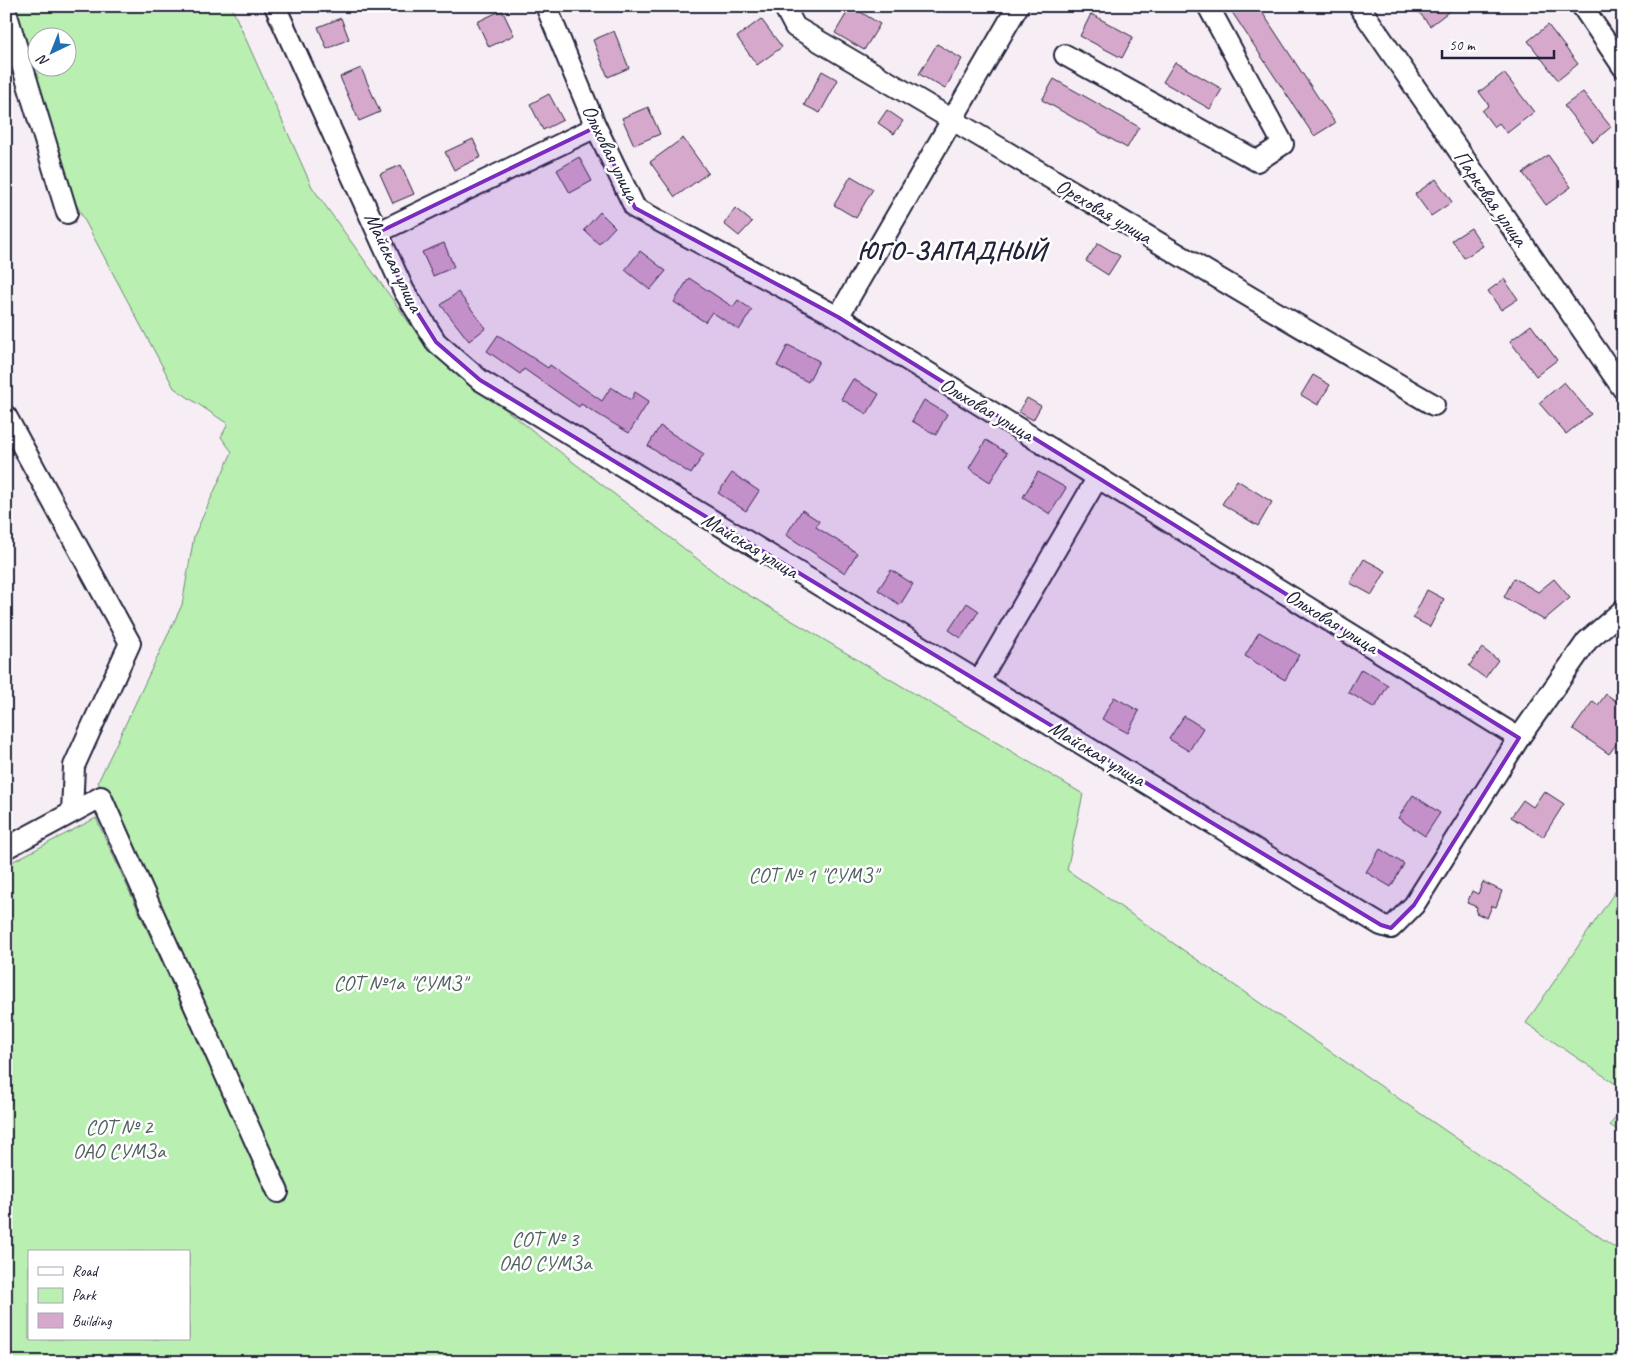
<svg xmlns="http://www.w3.org/2000/svg" width="1629" height="1368" font-family="Caveat,sans-serif">
<style>
.green{fill:#b9efb1;stroke:#6e8876;fill-rule:evenodd}
.building{fill:#d6a9cc;stroke:#22223b}
.lines{fill:none;stroke-linecap:round;stroke-linejoin:round}
.minor-casing{stroke:#22223b;stroke-width:24}
.minor{stroke:#fff;stroke-width:20}
.marked{fill:#7b2cbf;fill-opacity:0.2;stroke:#7b2cbf;stroke-width:4;stroke-linejoin:round}
.labels{text-anchor:middle;stroke-width:5;stroke-linejoin:round;paint-order:stroke}
.street-label{font-size:21px;fill:#22223b;stroke:#fff}
.park-label{font-size:21px;fill:#4f605e;stroke:#fff}
.district-label{font-size:26px;font-weight:bold;letter-spacing:1px;fill:#22223b;stroke:#fff}
</style>
<rect width="100%" height="100%" fill="#f7eef5"/>
<filter id="ink" filterUnits="userSpaceOnUse"><feTurbulence type="fractalNoise" baseFrequency=".02" numOctaves="2"/><feDisplacementMap in="SourceGraphic" scale="10" xChannelSelector="R" yChannelSelector="G"/><feConvolveMatrix kernelMatrix="1 2 1 2 8 2 1 2 1" color-interpolation-filters="sRGB"/></filter>
<g filter="url(#ink)">
<!-- green -->
<g class="green">
<path d="M 10,6 L 231,6 L 312,187 L 428,349 L 727,582 L 1083,794 L 1067,870 L 1623,1253 L 1623,1362 L 6,1362 L 6,865 L 96,818 L 271,1201 L 287,1194 L 98,782 L 182,605 L 194,536 L 232,452 L 221,437 L 228,424 L 174,388 L 69,191 ZM 38,38 L 68,38 L 68,68 L 38,68 ZM 29,1252 L 189,1252 L 189,1339 L 29,1339 Z"/>
<path d="M 1623,880 L 1623,1089 L 1526,1023 Z"/>
<path d="M 1623,1108 L 1623,1134 L 1610,1125 Z"/>
</g>
<!-- building -->
<g class="building">
<path d="M 851,6 L 880,24 L 864,50 L 835,33 Z"/>
<path d="M 1228,6 L 1258,6 L 1335,123 L 1314,136 Z"/>
<path d="M 1414,6 L 1456,6 L 1430,26 Z"/>
<path d="M 502,10 L 514,35 L 489,47 L 477,22 Z"/>
<path d="M 1091,14 L 1133,37 L 1122,58 L 1080,36 Z"/>
<path d="M 341,18 L 349,39 L 327,49 L 318,27 Z"/>
<path d="M 761,19 L 782,47 L 757,65 L 737,37 Z"/>
<path d="M 1548,25 L 1578,64 L 1558,80 L 1528,41 Z"/>
<path d="M 614,31 L 629,68 L 608,77 L 593,40 Z"/>
<path d="M 937,44 L 962,59 L 945,89 L 919,74 Z"/>
<path d="M 1175,62 L 1222,89 L 1210,109 L 1163,82 Z"/>
<path d="M 361,68 L 380,112 L 359,121 L 340,77 Z"/>
<path d="M 822,71 L 838,80 L 820,113 L 804,105 Z"/>
<path d="M 1504,73 L 1534,112 L 1507,133 L 1499,123 L 1494,127 L 1482,111 L 1489,105 L 1479,92 Z"/>
<path d="M 1054,79 L 1139,127 L 1127,148 L 1042,100 Z"/>
<path d="M 1583,92 L 1611,127 L 1593,142 L 1564,106 Z"/>
<path d="M 549,94 L 563,120 L 543,130 L 530,104 Z"/>
<path d="M 648,107 L 660,134 L 634,145 L 622,118 Z"/>
<path d="M 887,110 L 903,121 L 894,134 L 878,123 Z"/>
<path d="M 683,138 L 708,173 L 675,197 L 650,162 Z"/>
<path d="M 473,139 L 481,157 L 454,170 L 445,152 Z"/>
<path d="M 1548,155 L 1571,187 L 1546,205 L 1523,173 Z"/>
<path d="M 579,157 L 592,181 L 570,193 L 557,170 Z"/>
<path d="M 401,165 L 414,194 L 393,203 L 380,174 Z"/>
<path d="M 851,176 L 873,189 L 856,218 L 834,205 Z"/>
<path d="M 1436,179 L 1452,202 L 1431,216 L 1415,194 Z"/>
<path d="M 735,208 L 752,222 L 739,236 L 724,224 Z"/>
<path d="M 600,212 L 615,227 L 599,244 L 584,230 Z"/>
<path d="M 1471,228 L 1483,246 L 1464,258 L 1452,240 Z"/>
<path d="M 444,243 L 454,267 L 433,276 L 422,252 Z"/>
<path d="M 1098,243 L 1120,256 L 1108,275 L 1086,261 Z"/>
<path d="M 640,251 L 666,271 L 650,290 L 625,270 Z"/>
<path d="M 689,278 L 733,307 L 738,300 L 752,310 L 739,330 L 712,312 L 705,322 L 674,302 Z"/>
<path d="M 1504,279 L 1518,299 L 1501,310 L 1488,291 Z"/>
<path d="M 458,292 L 486,328 L 469,341 L 441,305 Z"/>
<path d="M 1531,325 L 1557,360 L 1536,376 L 1510,341 Z"/>
<path d="M 498,335 L 548,368 L 550,365 L 602,401 L 611,387 L 631,400 L 635,392 L 649,401 L 629,433 L 581,404 L 579,407 L 524,369 L 520,374 L 487,351 Z"/>
<path d="M 788,345 L 819,361 L 808,382 L 777,366 Z"/>
<path d="M 1313,375 L 1330,385 L 1318,405 L 1301,395 Z"/>
<path d="M 853,379 L 879,394 L 867,414 L 841,399 Z"/>
<path d="M 1564,382 L 1591,414 L 1566,434 L 1539,403 Z"/>
<path d="M 1027,398 L 1041,406 L 1033,420 L 1019,412 Z"/>
<path d="M 924,400 L 947,414 L 936,435 L 912,421 Z"/>
<path d="M 660,426 L 704,454 L 691,474 L 648,446 Z"/>
<path d="M 986,440 L 1007,453 L 990,482 L 969,468 Z"/>
<path d="M 1038,472 L 1066,488 L 1050,514 L 1023,497 Z"/>
<path d="M 732,473 L 759,491 L 746,511 L 718,493 Z"/>
<path d="M 1237,480 L 1272,502 L 1258,526 L 1222,504 Z"/>
<path d="M 802,510 L 819,521 L 816,527 L 857,553 L 845,573 L 786,535 Z"/>
<path d="M 1364,559 L 1386,571 L 1372,595 L 1350,583 Z"/>
<path d="M 891,570 L 913,584 L 900,605 L 878,590 Z"/>
<path d="M 1514,578 L 1538,592 L 1554,579 L 1570,598 L 1544,620 L 1504,597 Z"/>
<path d="M 1427,590 L 1444,599 L 1430,627 L 1413,618 Z"/>
<path d="M 967,603 L 979,611 L 961,638 L 949,630 Z"/>
<path d="M 1259,632 L 1299,655 L 1285,680 L 1245,656 Z"/>
<path d="M 1482,648 L 1498,660 L 1485,678 L 1469,666 Z"/>
<path d="M 1361,669 L 1388,685 L 1375,708 L 1348,692 Z"/>
<path d="M 1606,694 L 1623,706 L 1623,735 L 1609,754 L 1573,729 L 1593,701 L 1598,705 Z"/>
<path d="M 1114,697 L 1139,711 L 1128,733 L 1102,719 Z"/>
<path d="M 1184,716 L 1203,728 L 1189,751 L 1169,739 Z"/>
<path d="M 1544,791 L 1564,804 L 1543,837 L 1511,817 L 1523,800 L 1533,807 Z"/>
<path d="M 1413,795 L 1440,813 L 1425,836 L 1398,818 Z"/>
<path d="M 1380,849 L 1404,864 L 1391,887 L 1366,872 Z"/>
<path d="M 1483,882 L 1502,891 L 1496,907 L 1492,906 L 1487,918 L 1476,913 L 1477,907 L 1467,903 L 1472,891 L 1478,894 Z"/>
</g>
<g class="lines">
<defs>
<g id="minor">
<path d="M 275,6 L 404,291 L 436,342 L 480,380 C 780,563 1080,745 1381,925 L 1391,928 L 1414,905 L 1519,738 L 1587,641 L 1623,610"/>
<path d="M 546,6 L 596,127 L 635,208 L 838,317 L 1519,738"/>
<path d="M 784,6 L 795,27 C 1009,152 1220,281 1434,405"/>
<path d="M 1359,6 L 1623,389"/>
<path d="M 1582,6 L 1623,67"/>
<path d="M 6,12 L 67,213"/>
<path d="M 1065,55 L 1257,161 L 1283,144 L 1208,6"/>
<path d="M 379,232 L 596,127"/>
<path d="M 838,317 L 1018,6"/>
<path d="M 6,416 L 130,643 L 74,766 L 72,812"/>
<path d="M 979,681 L 1098,477"/>
<path d="M 6,848 L 101,797 L 278,1192"/>
</g>
</defs>
<!-- minor casing -->
<use href="#minor" class="minor-casing"/>
<!-- minor -->
<use href="#minor" class="minor"/>
</g>
</g>
<!-- marked area -->
<path class="marked" d="M 596,127 L 635,208 L 838,317 L 1519,738 L 1414,905 L 1391,928 L 1381,925 L 480,380 L 436,342 L 404,291 L 379,232 Z"/>
<g class="labels">
<!-- street labels -->
<g class="street-label">
<text transform="translate(611 153) rotate(64)" y="7">Ольховая улица</text>
<text transform="translate(1491 198) rotate(55)" y="7">Парковая улица</text>
<text transform="translate(1104 211) rotate(31)" y="7">Ореховая улица</text>
<text transform="translate(394 262) rotate(64)" y="7">Майская улица</text>
<text transform="translate(987 409) rotate(31)" y="7">Ольховая улица</text>
<text transform="translate(750 545) rotate(31)" y="7">Майская улица</text>
<text transform="translate(1332 621) rotate(32)" y="7">Ольховая улица</text>
<text transform="translate(1097 753) rotate(31)" y="7">Майская улица</text>
</g>
<!-- park labels -->
<g class="park-label">
<text x="813" y="882">СОТ № 1 "СУМЗ"</text>
<text x="400" y="990">СОТ №1а "СУМЗ"</text>
<text x="119" y="1134">СОТ № 2<tspan x="119" dy="24">ОАО СУМЗа</tspan></text>
<text x="545" y="1246">СОТ № 3<tspan x="545" dy="24">ОАО СУМЗа</tspan></text>
</g>
<!-- district labels -->
<g class="district-label">
<text x="952" y="259">ЮГО-ЗАПАДНЫЙ</text>
</g>
</g>
<!-- margin -->
<rect width="1629" height="1368" fill="none" stroke="#fff" stroke-width="25"/>
<rect x="12" y="12" width="1604" height="1343" fill="none" stroke="#22223b" stroke-width="2" filter="url(#ink)"/>
<!-- legend -->
<rect x="28" y="1250" width="162" height="90" fill="#ffffff" stroke="#a7a7b1"/>
<rect x="38" y="1267" width="25" height="8" fill="#ffffff" stroke="#a7a7b1"/>
<text x="72" y="1276" font-size="15" fill="#22223b">Road</text>
<rect x="38" y="1288" width="25" height="15" fill="#b9efb1" stroke="#a7a7b1"/>
<text x="72" y="1300" font-size="15" fill="#22223b">Park</text>
<rect x="38" y="1313" width="25" height="15" fill="#d6a9cc" stroke="#a7a7b1"/>
<text x="72" y="1326" font-size="15" fill="#22223b">Building</text>
<!-- north arrow -->
<g transform="translate(52 52) rotate(223)"><circle r="24" fill="#ffffff" stroke="#a7a7b1"/>
<path d="M0-4L9 19L0 12L-9 19Z" fill="#1f6fb2"/>
<text y="-8" font-size="14" font-weight="bold" text-anchor="middle" fill="#22223b">N</text>
</g>
<!-- scale -->
<path d="M1442 50v8h112v-8" fill="none" stroke="#22223b" stroke-width="2.5"/>
<text x="1449" y="50" font-size="15" fill="#22223b" stroke="#ffffff" stroke-width="4" paint-order="stroke">50 m</text>
</svg>
